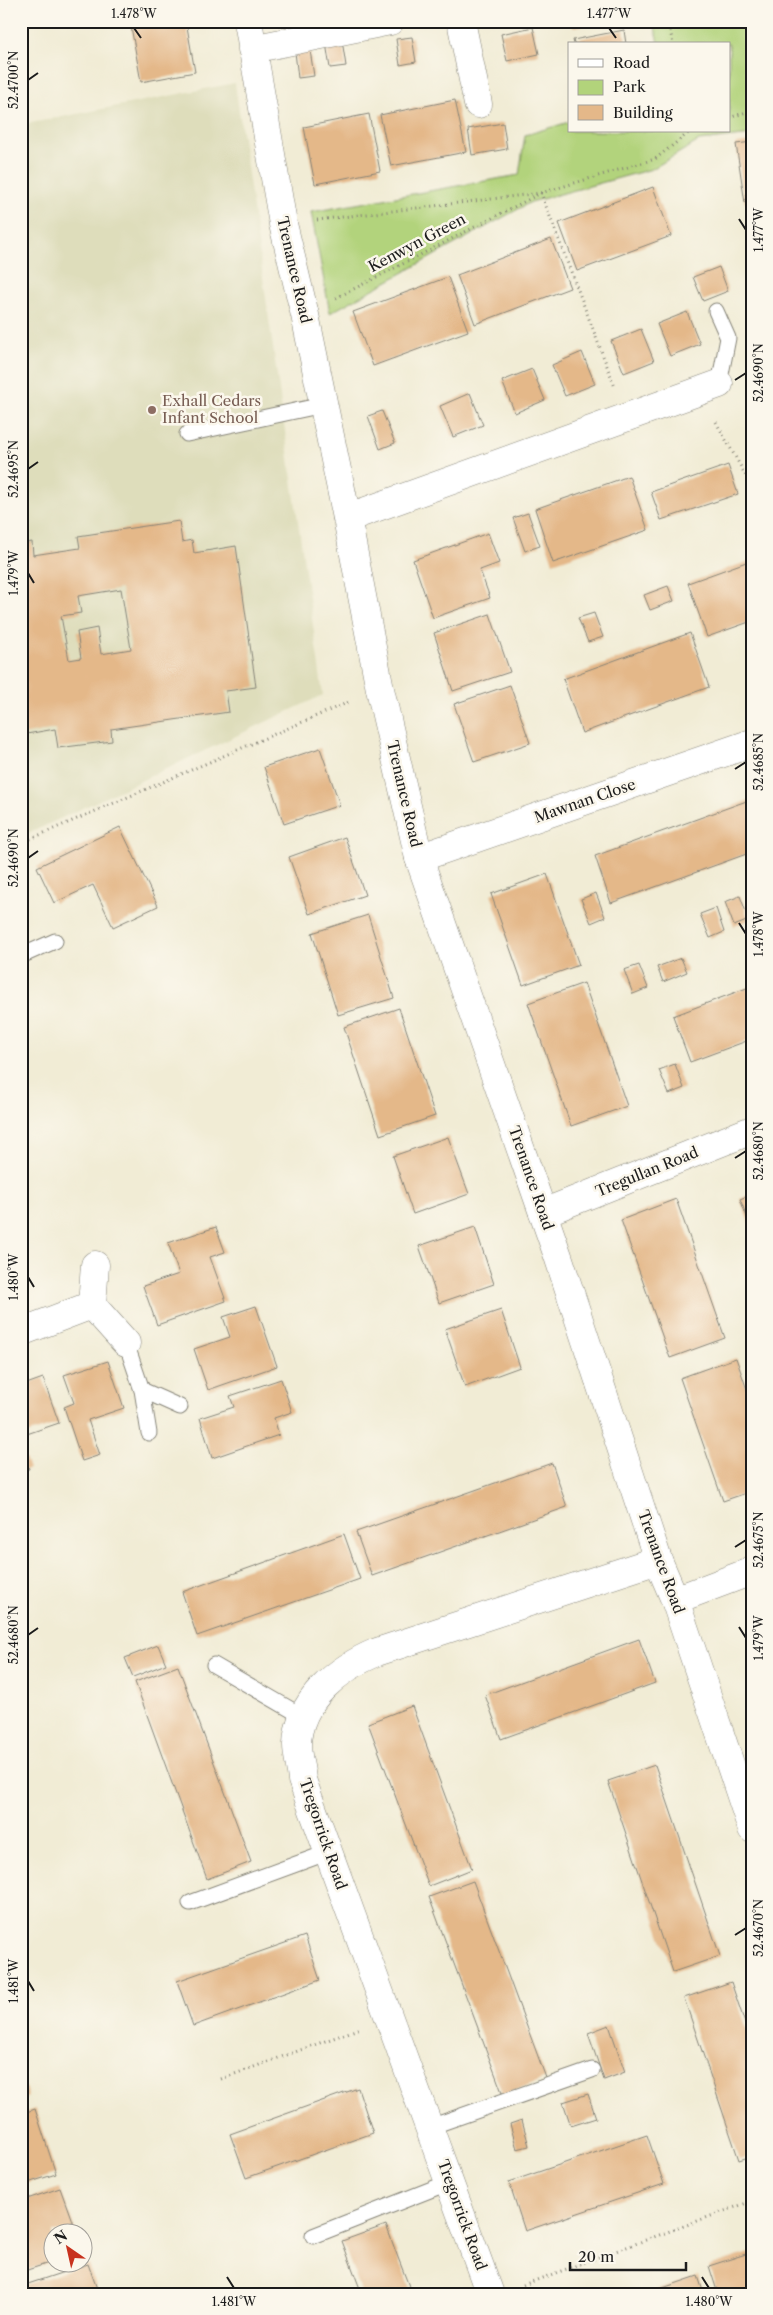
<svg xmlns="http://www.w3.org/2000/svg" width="773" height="2315" font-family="'Libre Caslon Text',serif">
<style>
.built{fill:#deddbb}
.green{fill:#b2d37b;stroke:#67784c}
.building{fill:#e4b889;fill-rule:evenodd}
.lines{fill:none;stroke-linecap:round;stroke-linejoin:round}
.lane-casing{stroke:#868478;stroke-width:17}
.street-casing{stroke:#868478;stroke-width:29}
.path{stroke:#868478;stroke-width:3;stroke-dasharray:1 4;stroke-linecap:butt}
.lane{stroke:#fff;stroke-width:15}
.street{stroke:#fff;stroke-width:28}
.ticks{fill:none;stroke:#1c1c1c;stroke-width:2}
.education-dot{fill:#8d6e63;stroke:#fbf7ec;stroke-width:2}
.labels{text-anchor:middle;stroke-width:5;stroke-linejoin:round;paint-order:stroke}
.street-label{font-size:15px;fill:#1c1c1c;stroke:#fbf7ec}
.education-label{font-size:15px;fill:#785e54;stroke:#fbf7ec;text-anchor:start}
.neatline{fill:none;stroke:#1c1c1c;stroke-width:2}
.ticks-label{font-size:12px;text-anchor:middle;fill:#1c1c1c}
</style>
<rect width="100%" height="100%" fill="#fbf7ec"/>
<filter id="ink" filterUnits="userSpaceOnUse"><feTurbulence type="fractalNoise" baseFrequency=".02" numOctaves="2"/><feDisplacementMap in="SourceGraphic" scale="10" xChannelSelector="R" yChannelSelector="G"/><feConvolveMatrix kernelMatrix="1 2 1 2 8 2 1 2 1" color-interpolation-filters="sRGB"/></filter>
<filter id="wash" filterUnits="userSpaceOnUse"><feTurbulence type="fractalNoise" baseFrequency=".0096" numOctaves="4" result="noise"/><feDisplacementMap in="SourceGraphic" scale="20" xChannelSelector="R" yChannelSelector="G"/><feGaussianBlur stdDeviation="1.12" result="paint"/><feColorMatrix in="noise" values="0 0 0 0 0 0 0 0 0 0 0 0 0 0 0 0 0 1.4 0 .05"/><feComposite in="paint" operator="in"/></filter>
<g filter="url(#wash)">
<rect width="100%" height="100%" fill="#f1ecd5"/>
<!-- built -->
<path class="built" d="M 235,83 L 323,695 L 21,837 L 21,125 Z"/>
<!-- green -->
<path class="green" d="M 654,21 L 752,21 L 752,135 L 699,141 L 652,169 L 531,202 L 330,313 L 311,212 L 519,175 L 525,135 L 569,122 L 569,131 L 729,131 L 729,44 L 658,44 Z"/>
<g id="blocks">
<!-- building -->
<g class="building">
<path d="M 130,21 L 186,21 L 195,72 L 141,82 Z"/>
<path d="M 571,21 L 600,21 L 600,22 L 573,27 Z"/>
<path d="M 533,27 L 539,54 L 507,61 L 501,34 Z"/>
<path d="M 624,30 L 626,44 L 574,44 L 573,40 Z"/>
<path d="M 412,37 L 416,62 L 400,65 L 396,39 Z"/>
<path d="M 342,40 L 346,66 L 330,68 L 326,43 Z"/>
<path d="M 310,50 L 314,76 L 298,78 L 295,52 Z"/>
<path d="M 455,100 L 466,152 L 391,166 L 380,115 Z"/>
<path d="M 369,114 L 380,171 L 315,184 L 304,127 Z"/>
<path d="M 503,123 L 507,149 L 472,155 L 468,129 Z"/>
<path d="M 752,142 L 752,202 L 745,203 L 736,144 Z"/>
<path d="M 653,187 L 671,236 L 577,271 L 559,223 Z"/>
<path d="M 551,239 L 570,288 L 475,324 L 457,275 Z"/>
<path d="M 719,267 L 728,291 L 703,301 L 693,277 Z"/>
<path d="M 448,277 L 468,331 L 373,366 L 353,312 Z"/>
<path d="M 687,312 L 700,344 L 670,356 L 657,324 Z"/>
<path d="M 641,329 L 654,361 L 624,373 L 611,341 Z"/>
<path d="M 582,352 L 595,384 L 565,396 L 552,365 Z"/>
<path d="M 532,369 L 545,400 L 515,413 L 502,381 Z"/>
<path d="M 470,393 L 483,425 L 453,437 L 440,406 Z"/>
<path d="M 382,411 L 395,443 L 380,449 L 368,416 Z"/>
<path d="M 728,465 L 738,494 L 661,520 L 651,492 Z"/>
<path d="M 629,476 L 648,530 L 553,563 L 535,509 Z"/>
<path d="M 528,513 L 540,546 L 525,551 L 513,518 Z"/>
<path d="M 179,521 L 182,542 L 192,540 L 194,553 L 236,546 L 256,687 L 226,691 L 229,712 L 111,729 L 112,741 L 58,748 L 55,729 L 21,735 L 21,544 L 32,542 L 33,555 L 80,548 L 78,536 ZM 121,589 L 131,649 L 101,654 L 97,628 L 77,632 L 81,658 L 69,660 L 61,616 L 81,613 L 78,596 Z"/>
<path d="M 488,533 L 499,563 L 480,570 L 490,598 L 433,618 L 413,560 Z"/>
<path d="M 749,561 L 752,568 L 752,621 L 707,637 L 688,583 Z"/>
<path d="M 668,586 L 674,601 L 650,610 L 644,595 Z"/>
<path d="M 594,613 L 603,637 L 588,642 L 578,618 Z"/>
<path d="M 490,614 L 510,672 L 453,691 L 434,633 Z"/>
<path d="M 690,633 L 709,687 L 582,733 L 563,679 Z"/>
<path d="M 510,685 L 530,743 L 474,762 L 454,704 Z"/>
<path d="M 320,748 L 340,805 L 284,824 L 264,767 Z"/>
<path d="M 752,799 L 752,852 L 611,903 L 595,856 Z"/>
<path d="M 120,827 L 158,906 L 113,927 L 93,885 L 54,903 L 37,867 Z"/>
<path d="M 345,837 L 365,895 L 309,914 L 289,857 Z"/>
<path d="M 547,874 L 579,965 L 523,985 L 491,894 Z"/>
<path d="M 596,893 L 605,917 L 591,923 L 581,899 Z"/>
<path d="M 740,896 L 749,920 L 734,926 L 725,902 Z"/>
<path d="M 716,908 L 724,932 L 710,938 L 700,914 Z"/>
<path d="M 368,915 L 394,998 L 338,1015 L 312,933 Z"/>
<path d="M 681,958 L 687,972 L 663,982 L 657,967 Z"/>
<path d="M 639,965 L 648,988 L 633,994 L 624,970 Z"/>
<path d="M 584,983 L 627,1106 L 571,1126 L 528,1003 Z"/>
<path d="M 752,986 L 752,1039 L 690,1062 L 673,1016 Z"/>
<path d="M 399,1008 L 435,1116 L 380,1135 L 344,1027 Z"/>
<path d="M 675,1064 L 684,1088 L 669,1094 L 659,1070 Z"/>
<path d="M 448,1137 L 469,1194 L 413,1214 L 393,1156 Z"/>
<path d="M 752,1194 L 752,1230 L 740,1199 Z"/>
<path d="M 676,1199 L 725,1338 L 670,1358 L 621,1220 Z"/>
<path d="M 216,1227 L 225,1252 L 210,1257 L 226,1301 L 157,1325 L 143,1286 L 179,1274 L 168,1243 Z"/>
<path d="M 475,1227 L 494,1284 L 439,1303 L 419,1246 Z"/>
<path d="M 256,1306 L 277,1366 L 208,1390 L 194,1349 L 230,1337 L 223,1317 Z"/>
<path d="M 501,1310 L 520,1367 L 465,1387 L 445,1329 Z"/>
<path d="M 736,1358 L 752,1404 L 752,1491 L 723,1501 L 680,1378 Z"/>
<path d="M 108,1361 L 124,1408 L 88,1420 L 100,1455 L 82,1461 L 64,1407 L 74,1403 L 64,1375 Z"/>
<path d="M 43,1378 L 59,1423 L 21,1436 L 21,1386 Z"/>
<path d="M 281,1379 L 292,1412 L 274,1418 L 279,1435 L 212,1458 L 200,1418 L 234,1407 L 230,1396 Z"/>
<path d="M 21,1448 L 29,1469 L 21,1471 Z"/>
<path d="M 552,1463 L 567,1507 L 372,1576 L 356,1532 Z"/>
<path d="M 344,1534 L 360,1579 L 197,1636 L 182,1592 Z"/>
<path d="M 639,1639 L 655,1683 L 501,1739 L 485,1695 Z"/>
<path d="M 158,1645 L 166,1664 L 133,1677 L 125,1658 Z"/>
<path d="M 178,1666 L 251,1862 L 207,1879 L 135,1682 Z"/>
<path d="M 412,1706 L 472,1869 L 429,1886 L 368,1723 Z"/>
<path d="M 655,1765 L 720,1956 L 673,1972 L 608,1781 Z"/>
<path d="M 473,1881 L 546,2078 L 503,2095 L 429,1897 Z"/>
<path d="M 305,1936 L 320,1980 L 193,2026 L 177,1981 Z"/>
<path d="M 731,1982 L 752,2044 L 752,2156 L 739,2160 L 684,1998 Z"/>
<path d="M 609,2025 L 625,2072 L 604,2080 L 588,2033 Z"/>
<path d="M 21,2076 L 28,2096 L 21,2098 Z"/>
<path d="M 358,2088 L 373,2133 L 246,2178 L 230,2134 Z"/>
<path d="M 588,2094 L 596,2118 L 571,2126 L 563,2102 Z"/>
<path d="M 35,2109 L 56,2174 L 21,2185 L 21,2114 Z"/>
<path d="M 522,2120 L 529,2146 L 517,2149 L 510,2124 Z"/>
<path d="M 647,2135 L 664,2184 L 525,2231 L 509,2182 Z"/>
<path d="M 60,2188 L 76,2232 L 52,2232 L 52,2262 L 21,2272 L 21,2201 Z"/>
<path d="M 386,2225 L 397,2255 L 412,2294 L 362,2294 L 342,2241 Z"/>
<path d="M 752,2252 L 752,2294 L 718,2294 L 709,2266 Z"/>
<path d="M 88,2264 L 99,2294 L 28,2294 L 25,2285 Z"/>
<path d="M 698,2276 L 704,2294 L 648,2294 L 648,2293 Z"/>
</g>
</g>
</g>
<g filter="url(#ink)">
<use href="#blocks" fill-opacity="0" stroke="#868478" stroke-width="1"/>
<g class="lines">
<defs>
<g id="lane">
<path d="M 716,311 L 728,338 L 719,384"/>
<path d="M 187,434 L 323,405"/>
<path d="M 21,956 L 55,941"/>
<path d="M 126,1343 L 142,1390 L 149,1433"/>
<path d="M 142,1390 L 180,1407"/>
<path d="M 214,1665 L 302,1716"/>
<path d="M 190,1903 L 329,1852"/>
<path d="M 430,2127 L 592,2070"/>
<path d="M 313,2236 L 450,2182"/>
</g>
<g id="street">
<path d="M 248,21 L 283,224 L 305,315 L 347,518 L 380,689 L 419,858 L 558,1256 L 658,1560 L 675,1600 L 752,1829"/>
<path d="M 461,21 L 478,104"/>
<path d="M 252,49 L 390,21"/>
<path d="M 347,518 L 719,384"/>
<path d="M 419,858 L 752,743"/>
<path d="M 543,1213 L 752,1130"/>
<path d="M 95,1265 L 92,1305 L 126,1343"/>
<path d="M 21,1332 L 92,1305"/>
<path d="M 675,1600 L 752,1571"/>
<path d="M 490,2294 L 302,1780 C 301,1768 297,1756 297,1745 C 298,1700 339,1668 377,1652 L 658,1560"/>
</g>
</defs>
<!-- lane casing -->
<use href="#lane" class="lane-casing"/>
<!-- street casing -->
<use href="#street" class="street-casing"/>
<!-- path -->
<g class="path">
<path d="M 668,21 L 673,44"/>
<path d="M 729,118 L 752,110"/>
<path d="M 317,220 L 541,193 L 615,387"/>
<path d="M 336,298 L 541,193 L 655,159 L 691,131"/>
<path d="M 716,422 L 752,487"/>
<path d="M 21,843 L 349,702"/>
<path d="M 221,2079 L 358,2029"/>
<path d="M 523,2285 L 752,2201"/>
</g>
<!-- lane -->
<use href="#lane" class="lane"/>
<!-- street -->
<use href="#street" class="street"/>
</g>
</g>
<!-- ticks -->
<path class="ticks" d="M 134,28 L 141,38M 609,28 L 616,38M 28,80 L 38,73M 739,219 L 746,230M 735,380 L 746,373M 28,469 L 38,462M 28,573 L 34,583M 735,769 L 746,762M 28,858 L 38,851M 739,923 L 746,934M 735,1158 L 746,1151M 28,1277 L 34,1287M 735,1547 L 746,1540M 739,1627 L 746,1638M 28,1635 L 38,1628M 735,1935 L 746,1928M 28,1981 L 34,1991M 227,2277 L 234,2288M 702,2277 L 709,2288"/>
<!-- markers -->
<circle class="education-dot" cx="152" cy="410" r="5"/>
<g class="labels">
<!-- street labels -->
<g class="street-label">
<text transform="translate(417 243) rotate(-28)" y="5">Kenwyn Green</text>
<text transform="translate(294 270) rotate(77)" y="5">Trenance Road</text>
<text transform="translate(404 794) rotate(77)" y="5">Trenance Road</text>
<text transform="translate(585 801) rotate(-19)" y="5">Mawnan Close</text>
<text transform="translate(647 1172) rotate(-22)" y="5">Tregullan Road</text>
<text transform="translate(531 1178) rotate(71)" y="5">Trenance Road</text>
<text transform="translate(661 1562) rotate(70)" y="5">Trenance Road</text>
<text transform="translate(323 1834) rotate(71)" y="5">Tregorrick Road</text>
<text transform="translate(462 2215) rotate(70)" y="5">Tregorrick Road</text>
</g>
<!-- education labels -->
<g class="education-label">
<text x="162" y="406">Exhall Cedars<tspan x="162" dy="17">Infant School</tspan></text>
</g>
</g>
<!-- margin -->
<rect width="773" height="2315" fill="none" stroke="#fbf7ec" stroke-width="55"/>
<!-- legend -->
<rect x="568" y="42" width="162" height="90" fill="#fbf7ec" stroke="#a29f99"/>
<rect x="578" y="59" width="25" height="8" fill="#ffffff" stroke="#a29f99"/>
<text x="613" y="68" font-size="15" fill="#1c1c1c">Road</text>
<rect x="578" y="80" width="25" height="15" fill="#b2d37b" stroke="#a29f99"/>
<text x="613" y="92" font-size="15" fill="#1c1c1c">Park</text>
<rect x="578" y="105" width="25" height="15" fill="#e4b889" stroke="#a29f99"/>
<text x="613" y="118" font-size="15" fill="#1c1c1c">Building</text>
<!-- north arrow -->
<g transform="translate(68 2248) rotate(326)"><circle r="24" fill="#fbf7ec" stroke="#a29f99"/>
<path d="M0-4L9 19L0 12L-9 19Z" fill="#c8321e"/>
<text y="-8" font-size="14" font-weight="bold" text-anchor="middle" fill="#1c1c1c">N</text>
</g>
<!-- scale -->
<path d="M570 2262v8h116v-8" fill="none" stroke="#1c1c1c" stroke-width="2.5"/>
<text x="578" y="2262" font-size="15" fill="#1c1c1c" stroke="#fbf7ec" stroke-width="4" paint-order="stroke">20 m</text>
<rect x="28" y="28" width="718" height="2260" class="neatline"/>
<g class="ticks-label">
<text x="134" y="18">1.478°W</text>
<text x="609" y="18">1.477°W</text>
<text transform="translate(14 80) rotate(-90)" y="4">52.4700°N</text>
<text transform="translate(759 230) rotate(-90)" y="4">1.477°W</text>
<text transform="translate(759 373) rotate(-90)" y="4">52.4690°N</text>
<text transform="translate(14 469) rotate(-90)" y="4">52.4695°N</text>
<text transform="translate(14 573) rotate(-90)" y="4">1.479°W</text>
<text transform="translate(759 762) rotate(-90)" y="4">52.4685°N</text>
<text transform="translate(14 858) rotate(-90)" y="4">52.4690°N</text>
<text transform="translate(759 934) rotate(-90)" y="4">1.478°W</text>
<text transform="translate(759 1151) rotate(-90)" y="4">52.4680°N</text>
<text transform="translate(14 1277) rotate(-90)" y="4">1.480°W</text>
<text transform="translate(759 1540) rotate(-90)" y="4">52.4675°N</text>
<text transform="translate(14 1635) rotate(-90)" y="4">52.4680°N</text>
<text transform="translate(759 1638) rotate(-90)" y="4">1.479°W</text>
<text transform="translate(759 1928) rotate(-90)" y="4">52.4670°N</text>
<text transform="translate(14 1981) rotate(-90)" y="4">1.481°W</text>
<text x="234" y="2306">1.481°W</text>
<text x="709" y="2306">1.480°W</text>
</g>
</svg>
